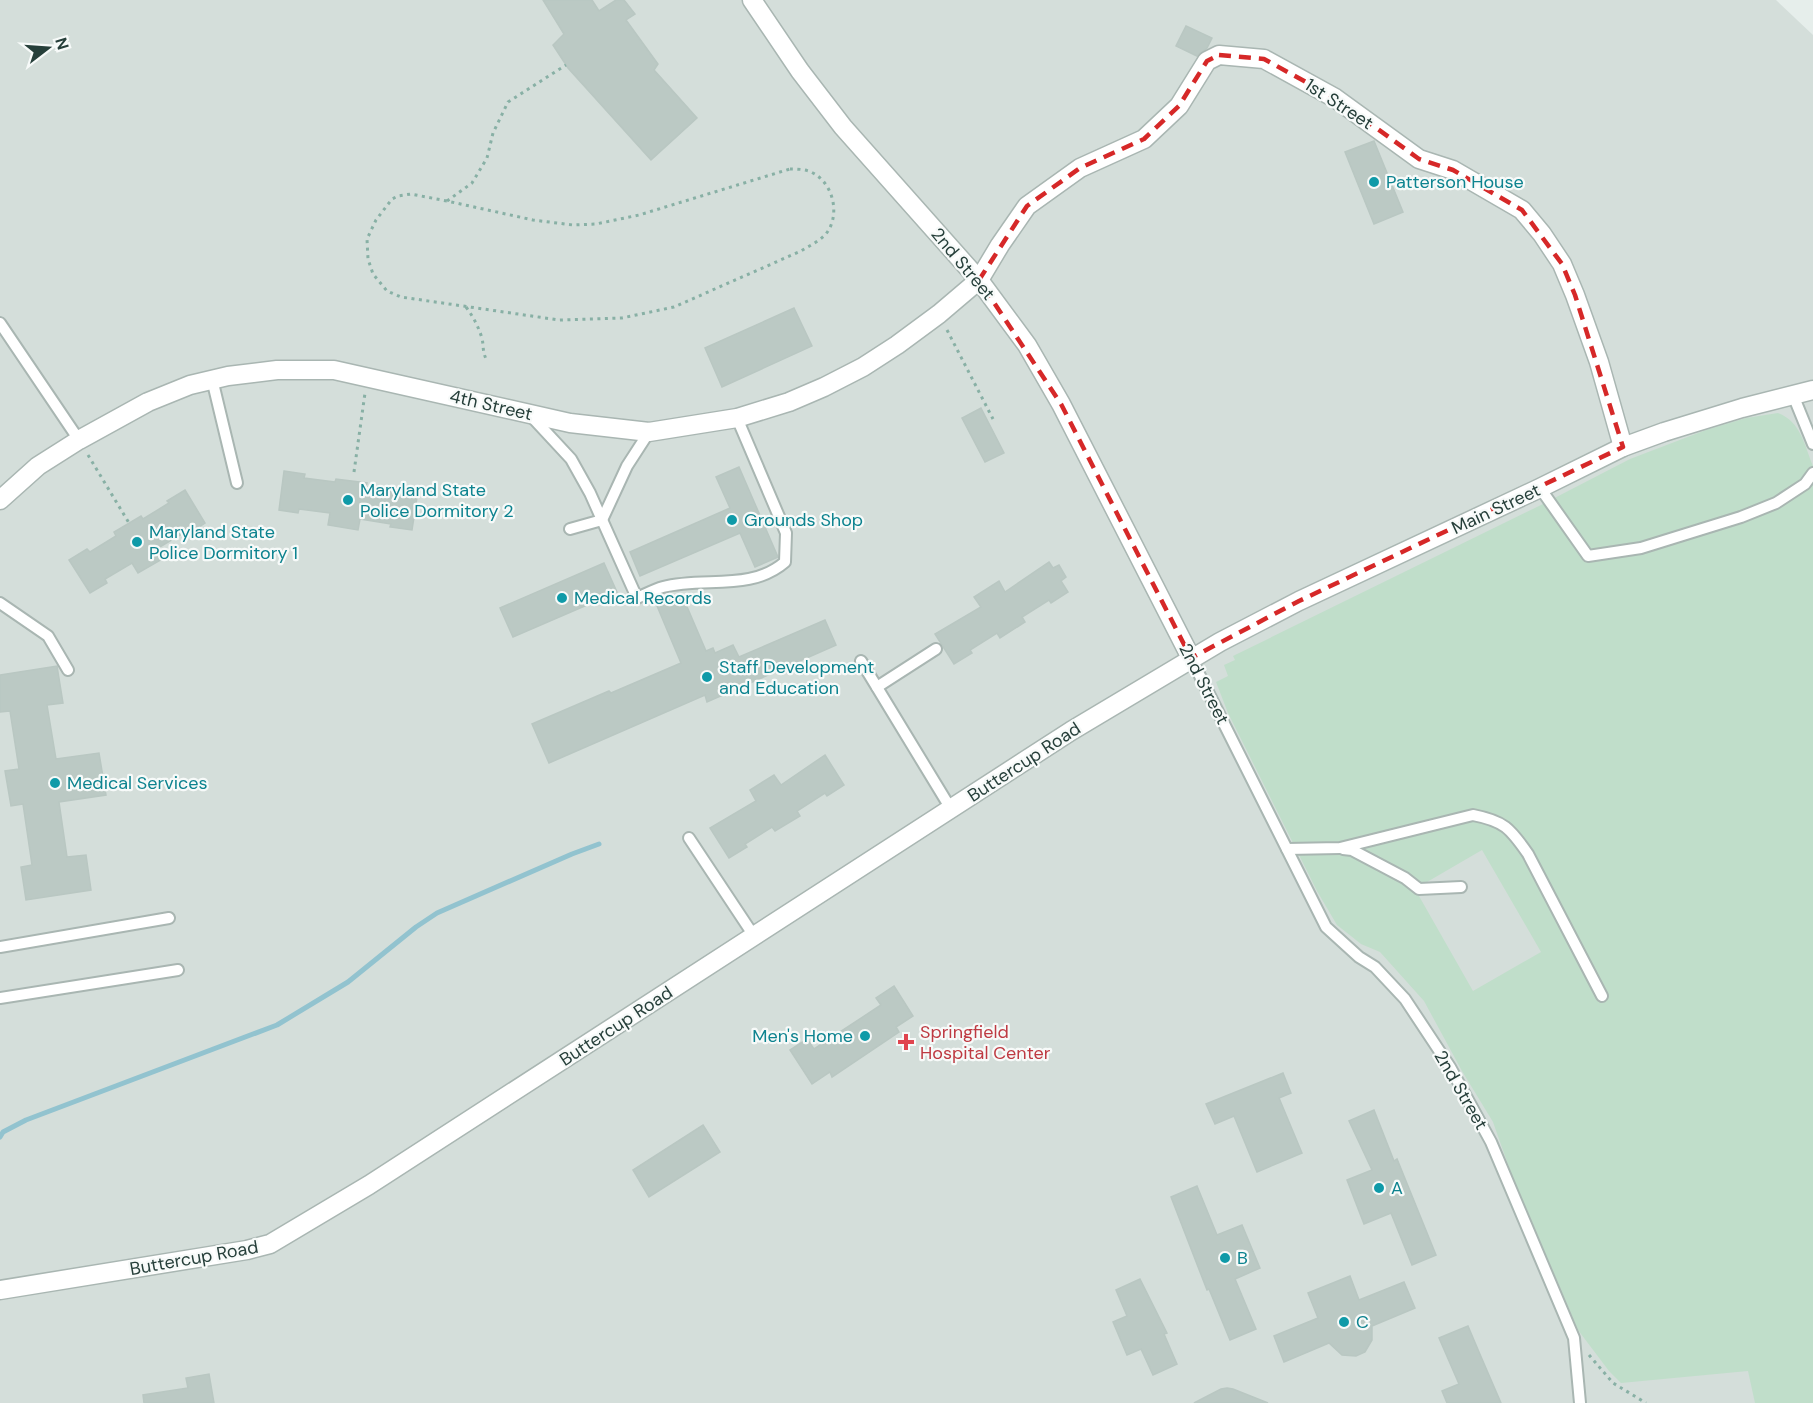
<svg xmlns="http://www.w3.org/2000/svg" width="1813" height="1403" font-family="'DM Sans',sans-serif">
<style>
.built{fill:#d4deda}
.green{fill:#c0deca;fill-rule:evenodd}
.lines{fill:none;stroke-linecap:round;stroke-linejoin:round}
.stream{stroke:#92c3cf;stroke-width:5}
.building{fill:#bbc9c4;stroke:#b9c7c2;stroke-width:1.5}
.service-casing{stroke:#a9b6b2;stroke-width:14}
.minor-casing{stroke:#a9b6b2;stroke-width:21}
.tertiary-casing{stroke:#a9b6b2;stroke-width:21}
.path{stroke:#88b0a5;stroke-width:3;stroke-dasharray:3 4.5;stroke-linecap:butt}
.service{stroke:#fff;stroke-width:10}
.minor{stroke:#fff;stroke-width:18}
.tertiary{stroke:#fff;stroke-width:18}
.marked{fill:none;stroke:#d62828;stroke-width:4.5;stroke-dasharray:12 8;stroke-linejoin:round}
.culture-dot{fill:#0f9aa8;stroke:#f7faf9;stroke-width:2}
.health-dot{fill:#e0444e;stroke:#f7faf9;stroke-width:2}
.labels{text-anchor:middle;stroke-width:4.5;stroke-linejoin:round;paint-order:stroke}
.street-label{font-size:18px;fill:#263f3a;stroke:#f7faf9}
.culture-label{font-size:18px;fill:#0d838f;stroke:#f7faf9;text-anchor:start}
.health-label{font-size:18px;fill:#be3a42;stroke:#f7faf9;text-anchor:start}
</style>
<rect width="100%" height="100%" fill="#e6eeeb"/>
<!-- built -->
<path class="built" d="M 0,0 L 1776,0 L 1813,35 L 1813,1403 L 0,1403 Z"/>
<!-- green -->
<path class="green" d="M 1778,413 C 1801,422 1804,444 1813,466 L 1813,1403 L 1755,1403 L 1748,1371 L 1621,1383 L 1609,1371 L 1578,1330 L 1511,1173 L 1493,1122 L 1462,1071 L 1424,1001 L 1380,952 L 1361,944 L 1337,925 L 1317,891 L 1228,713 L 1216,682 L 1228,676 L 1224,665 L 1235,660 L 1233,656 L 1541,505 L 1630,459 L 1706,430 L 1746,418 ZM 1482,850 L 1541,952 L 1473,991 L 1415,889 Z"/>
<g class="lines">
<!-- stream -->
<path class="stream" d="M 0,1137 L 3,1132 L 26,1120 L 277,1025 L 348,982 L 416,927 L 437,913 L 572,854 L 599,844"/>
</g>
<!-- building -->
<g class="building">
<path d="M 543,0 L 592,0 L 599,11 L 616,0 L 624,0 L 635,14 L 626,20 L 658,64 L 654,70 L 697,118 L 651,160 L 568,68 L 553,45 L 564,34 Z"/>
<path d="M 1186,26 L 1212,38 L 1207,48 L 1197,56 L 1176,46 Z"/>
<path d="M 1374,141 L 1403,212 L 1374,224 L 1345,152 Z"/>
<path d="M 794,308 L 812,346 L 722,387 L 705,348 Z"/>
<path d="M 981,408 L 1004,453 L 985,462 L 962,418 Z"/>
<path d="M 739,467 L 778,557 L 755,567 L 740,533 L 640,576 L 630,552 L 730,508 L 716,477 Z"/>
<path d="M 284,471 L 305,474 L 304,478 L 335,482 L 336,479 L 367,483 L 366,487 L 397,491 L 397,488 L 418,491 L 412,530 L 390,527 L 391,524 L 360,519 L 358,530 L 328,525 L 330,513 L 299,509 L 298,513 L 279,510 Z"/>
<path d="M 185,490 L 205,523 L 187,535 L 185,532 L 158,548 L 164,558 L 138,573 L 132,563 L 105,579 L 107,583 L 90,593 L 69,560 L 87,549 L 90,552 L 116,536 L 114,532 L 141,516 L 143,519 L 169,503 L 167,501 Z"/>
<path d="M 1049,562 L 1053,568 L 1059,565 L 1066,577 L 1061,581 L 1068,592 L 1051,603 L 1049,600 L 1022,617 L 1025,622 L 1000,638 L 997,633 L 970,650 L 972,653 L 954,664 L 935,634 L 981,607 L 974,597 L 999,581 L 1005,592 Z"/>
<path d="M 604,563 L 617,592 L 513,637 L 500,608 Z"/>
<path d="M 682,595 L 706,651 L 713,648 L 715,653 L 733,645 L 739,657 L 825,620 L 836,645 L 707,702 L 705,695 L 549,763 L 532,724 L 609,691 L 611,693 L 681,663 L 657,606 Z"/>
<path d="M 57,666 L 63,703 L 47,705 L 56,759 L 99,753 L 106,795 L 59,802 L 67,857 L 86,855 L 91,890 L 26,900 L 21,867 L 32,865 L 23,804 L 11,806 L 5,771 L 19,769 L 10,711 L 0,712 L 0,675 Z"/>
<path d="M 825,755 L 844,785 L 827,796 L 825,793 L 797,811 L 800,816 L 775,831 L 772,827 L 745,844 L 747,847 L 729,858 L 710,828 L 756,801 L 750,790 L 774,775 L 781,785 Z"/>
<path d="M 894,986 L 913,1016 L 896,1027 L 899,1032 L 832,1077 L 830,1072 L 812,1084 L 790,1050 L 807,1039 L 814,1049 L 881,1005 L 876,998 Z"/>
<path d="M 1283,1073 L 1291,1093 L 1279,1098 L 1302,1153 L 1257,1172 L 1234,1116 L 1215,1124 L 1206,1104 Z"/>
<path d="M 1374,1110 L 1394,1161 L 1397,1159 L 1436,1255 L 1412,1265 L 1391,1213 L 1364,1224 L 1347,1180 L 1372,1170 L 1349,1121 Z"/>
<path d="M 703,1125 L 720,1152 L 649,1197 L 633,1170 Z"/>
<path d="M 1197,1186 L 1217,1235 L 1242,1225 L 1260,1268 L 1235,1279 L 1256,1329 L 1230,1340 L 1209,1289 L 1207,1290 L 1171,1197 Z"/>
<path d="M 1350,1276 L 1359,1300 L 1404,1282 L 1415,1308 L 1372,1326 L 1372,1340 L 1365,1352 L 1356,1356 L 1342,1355 L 1329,1343 L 1284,1362 L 1274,1336 L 1318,1318 L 1308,1293 Z"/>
<path d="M 1140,1279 L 1167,1333 L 1164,1334 L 1177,1364 L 1153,1375 L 1141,1349 L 1127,1355 L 1113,1322 L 1127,1316 L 1116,1290 Z"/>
<path d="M 1468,1326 L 1479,1352 L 1501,1403 L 1447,1403 L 1442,1391 L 1459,1384 L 1439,1338 Z"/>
<path d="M 209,1374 L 214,1403 L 144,1403 L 143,1395 L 188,1388 L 186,1378 Z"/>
<path d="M 1227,1388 L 1233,1389 L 1268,1403 L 1194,1403 L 1221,1389 Z"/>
</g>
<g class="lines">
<defs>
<g id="service">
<path d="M 0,323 L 79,440"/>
<path d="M 212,379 L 237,483"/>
<path d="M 1793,395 L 1813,444"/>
<path d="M 532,417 L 571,459 L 590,493 L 637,598 C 646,594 655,589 663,587 C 704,576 750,592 785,562 L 786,533 L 737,418"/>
<path d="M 1540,488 L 1588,556 L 1641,548 L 1741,517 L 1776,503 L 1805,484 L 1813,473"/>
<path d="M 570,529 L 602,520 L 627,466 L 649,432"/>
<path d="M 0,603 L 48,636 L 68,670"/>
<path d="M 1191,658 L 1326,927 L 1359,957 L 1375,967 L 1405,999 L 1450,1067 L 1491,1142 L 1574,1338 L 1580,1403"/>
<path d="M 861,661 L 951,809"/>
<path d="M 877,687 L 936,649"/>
<path d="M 689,838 L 754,936"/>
<path d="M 1287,849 L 1340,848 L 1473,815 C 1504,821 1510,828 1528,854 L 1602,996"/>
<path d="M 1343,849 L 1352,850 L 1405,878 L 1419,889 L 1461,887"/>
<path d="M 0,947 L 169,918"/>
<path d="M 0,998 L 178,970"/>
</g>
<path id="minor" d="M 0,500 L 38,466 L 79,440 L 148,402 L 190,385 L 228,376 L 277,370 L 334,370 L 570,423 L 649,432 L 737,418 L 789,402 L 824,387 L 863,367 L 897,345 L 939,314 L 979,280 L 1000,245 L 1027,206 L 1080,168 L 1144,139 L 1179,106 L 1207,61 L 1219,55 L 1264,59 L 1335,98 L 1419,159 L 1453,170 L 1522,210 L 1542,234 L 1562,264 L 1575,295 L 1599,362 L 1623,447"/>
<g id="tertiary">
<path d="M 752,0 L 800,71 L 843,127 L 979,280 L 1027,345 L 1061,404 L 1191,658"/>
<path d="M 0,1290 L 247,1250 L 270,1244 L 369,1185 L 1071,731 L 1220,642 L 1299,601 L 1540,488 L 1623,447 L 1664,432 L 1742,408 L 1813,390"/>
</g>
</defs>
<!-- service casing -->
<use href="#service" class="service-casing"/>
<!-- minor casing -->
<use href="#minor" class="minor-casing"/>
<!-- tertiary casing -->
<use href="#tertiary" class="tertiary-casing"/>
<!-- path -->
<g class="path">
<path d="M 790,169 C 797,169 806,169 813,173 C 834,184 841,217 825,235 C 818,242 809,246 801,251 L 674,307 L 622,318 L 559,320 L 401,297 L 387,291 L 373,274 L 368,259 L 367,239 L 376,220 L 392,199 L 398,196 L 411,194 L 447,201 L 533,220 L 573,225 L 596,224 L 639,215 Z"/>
<path d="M 447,201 L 472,183 L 487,158 L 493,133 L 508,102 L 566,65"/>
<path d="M 466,307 C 474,318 478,326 482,338 C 484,348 482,351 487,361"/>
<path d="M 947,330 L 993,419"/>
<path d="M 88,455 L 129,523"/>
<path d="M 354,472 L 365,393"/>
<path d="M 1589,1355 L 1613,1383 L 1646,1403"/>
</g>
<!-- service -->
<use href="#service" class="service"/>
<!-- minor -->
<use href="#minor" class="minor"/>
<!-- tertiary -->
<use href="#tertiary" class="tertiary"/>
</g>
<!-- marked area -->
<path class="marked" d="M 1219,55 L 1264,59 L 1335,98 L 1419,159 L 1453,170 L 1522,210 L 1562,264 L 1575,295 L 1623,447 L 1299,601 L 1191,658 L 1061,404 L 979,280 L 1027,206 L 1080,168 L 1144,139 L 1179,106 L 1207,61 Z"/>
<!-- markers -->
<g class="culture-dot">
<circle cx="1374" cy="182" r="6"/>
<circle cx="348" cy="500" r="6"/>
<circle cx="732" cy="520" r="6"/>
<circle cx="137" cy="542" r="6"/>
<circle cx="562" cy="598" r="6"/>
<circle cx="707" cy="677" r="6"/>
<circle cx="55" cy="783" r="6"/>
<circle cx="865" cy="1036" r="6"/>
<circle cx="1379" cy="1188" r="6"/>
<circle cx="1225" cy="1258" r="6"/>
<circle cx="1344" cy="1322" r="6"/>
</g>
<path class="health-dot" d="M903 1033h6v6h6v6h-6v6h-6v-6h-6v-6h6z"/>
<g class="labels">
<!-- street labels -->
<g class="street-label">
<text transform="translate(1339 104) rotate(33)" y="6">1st Street</text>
<text transform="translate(963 264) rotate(50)" y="6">2nd Street</text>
<text transform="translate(491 405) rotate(13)" y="6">4th Street</text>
<text transform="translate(1496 509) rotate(-25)" y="6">Main Street</text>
<text transform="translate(1204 684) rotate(63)" y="6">2nd Street</text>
<text transform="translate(1024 762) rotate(-33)" y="6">Buttercup Road</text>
<text transform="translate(616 1026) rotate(-33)" y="6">Buttercup Road</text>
<text transform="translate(1461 1090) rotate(60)" y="6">2nd Street</text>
<text transform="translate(194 1258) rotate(-10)" y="6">Buttercup Road</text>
</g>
<!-- culture labels -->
<g class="culture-label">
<text x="1386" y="188">Patterson House</text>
<text x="360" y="496">Maryland State<tspan x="360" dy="21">Police Dormitory 2</tspan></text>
<text x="744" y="526">Grounds Shop</text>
<text x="149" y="538">Maryland State<tspan x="149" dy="21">Police Dormitory 1</tspan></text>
<text x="574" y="604">Medical Records</text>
<text x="719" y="673">Staff Development<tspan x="719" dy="21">and Education</tspan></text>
<text x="67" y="789">Medical Services</text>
<text x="853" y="1042" text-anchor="end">Men's Home</text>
<text x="1391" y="1194">A</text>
<text x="1237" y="1264">B</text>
<text x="1356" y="1328">C</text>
</g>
<!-- health labels -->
<g class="health-label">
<text x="920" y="1038">Springfield<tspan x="920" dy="21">Hospital Center</tspan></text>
</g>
</g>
<!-- north arrow -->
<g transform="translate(48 48) rotate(73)" stroke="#f7faf9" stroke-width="4.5" paint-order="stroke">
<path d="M0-4.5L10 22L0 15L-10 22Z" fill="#263f3a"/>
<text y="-9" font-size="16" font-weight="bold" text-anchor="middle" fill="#263f3a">N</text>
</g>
</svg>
